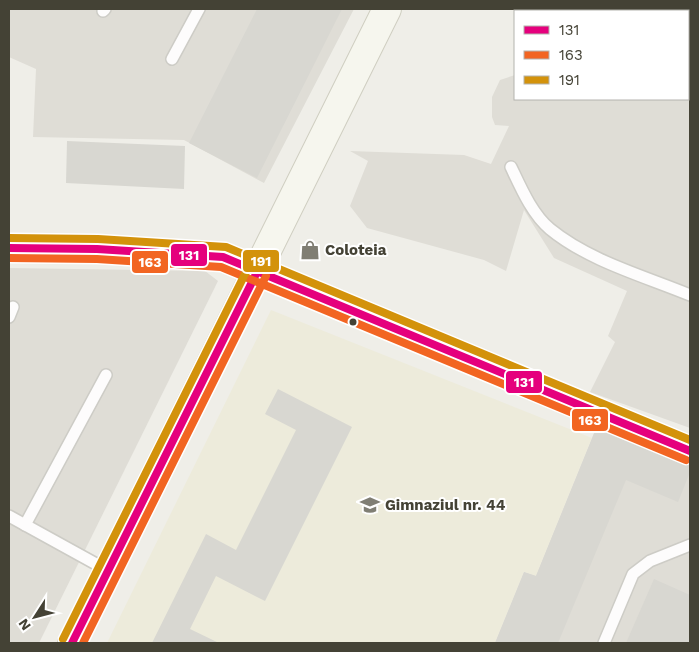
<svg xmlns="http://www.w3.org/2000/svg" width="699" height="652" font-family="'Work Sans',sans-serif">
<style>
.industrial{fill:#dfddd6}
.education{fill:#edebdb}
.building{fill:#d8d7d1}
.lines{fill:none;stroke-linecap:round;stroke-linejoin:round}
.lane-casing{stroke:#cdccc6;stroke-width:14}
.street-casing{stroke:#cdccc6;stroke-width:24}
.secondary-casing{stroke:#cfcec1;stroke-width:30}
.lane{stroke:#fdfcfc;stroke-width:11}
.street{stroke:#fdfcfc;stroke-width:21}
.secondary{stroke:#f6f6ee;stroke-width:28}
.bus-1-casing{stroke:#fff;stroke-width:11}
.bus-2-casing{stroke:#fff;stroke-width:11}
.bus-3-casing{stroke:#fff;stroke-width:11}
.bus-1{stroke:#e5007d;stroke-width:8}
.bus-2{stroke:#f26522;stroke-width:8}
.bus-3{stroke:#d3920b;stroke-width:8}
.bus-dot{fill:#444235;stroke:#fff;stroke-width:2}
.labels{text-anchor:middle;stroke-width:4;stroke-linejoin:round;paint-order:stroke}
.poi-label{font-size:15px;font-weight:bold;fill:#444235;stroke:#fff;text-anchor:start}
.line-badge{stroke:#fff;stroke-width:2}
.badge-label{font-size:14px;text-anchor:middle;font-weight:bold;fill:#fff}
</style>
<rect width="100%" height="100%" fill="#efeee8"/>
<!-- industrial -->
<g class="industrial">
<path d="M 9,9 L 354,9 L 264,183 L 184,140 L 33,137 L 36,69 L 9,57 Z"/>
<path d="M 571,9 L 690,9 L 690,428 L 590,392 L 615,342 L 608,336 L 627,291 L 554,258 L 524,210 L 506,271 L 484,260 L 367,228 L 350,206 L 368,161 L 350,151 L 464,155 L 491,164 L 509,126 L 495,125 L 492,117 L 492,97 L 500,80 L 515,75 L 515,99 L 688,99 L 688,11 L 570,11 Z"/>
<path d="M 9,268 L 205,271 L 218,281 L 39,643 L 9,643 Z"/>
<path d="M 597,426 L 690,464 L 690,643 L 495,643 L 524,572 L 536,575 Z"/>
</g>
<!-- education -->
<path class="education" d="M 271,310 L 592,438 L 536,576 L 524,572 L 495,643 L 107,643 Z"/>
<!-- building -->
<g class="building">
<path d="M 257,9 L 342,9 L 257,178 L 189,143 Z"/>
<path d="M 67,141 L 185,146 L 184,189 L 66,183 Z"/>
<path d="M 278,389 L 352,427 L 265,601 L 216,576 L 190,629 L 219,643 L 152,643 L 206,534 L 236,550 L 296,430 L 265,414 Z"/>
<path d="M 597,426 L 690,464 L 690,472 L 678,502 L 626,480 L 558,643 L 495,643 L 524,572 L 536,576 Z"/>
<path d="M 654,579 L 690,595 L 690,643 L 626,643 Z"/>
</g>
<g class="lines">
<defs>
<g id="lane">
<path d="M 103,11 L 105,9"/>
<path d="M 172,59 L 199,9"/>
<path d="M 511,167 C 521,188 532,214 550,229 C 589,261 644,276 690,295"/>
<path d="M 9,317 L 13,307"/>
<path d="M 9,516 L 107,570"/>
<path d="M 25,525 L 106,375"/>
<path d="M 604,643 L 633,574 L 650,561 L 690,545"/>
</g>
<path id="street" d="M 9,248 L 97,249 L 223,257 L 690,451"/>
<path id="secondary" d="M 72,643 L 387,9"/>
</defs>
<!-- lane casing -->
<use href="#lane" class="lane-casing"/>
<!-- street casing -->
<use href="#street" class="street-casing"/>
<!-- secondary casing -->
<use href="#secondary" class="secondary-casing"/>
<!-- lane -->
<use href="#lane" class="lane"/>
<!-- street -->
<use href="#street" class="street"/>
<!-- secondary -->
<use href="#secondary" class="secondary"/>
<defs>
<g id="bus-1">
<path d="M 9,248 L 97,249 L 223,257 L 690,451"/>
<path d="M 72,643 L 257,272"/>
</g>
<g id="bus-2">
<path d="M 9,258 L 97,259 L 221,267 L 686,460"/>
<path d="M 83,643 L 266,276"/>
</g>
<g id="bus-3">
<path d="M 9,238 L 98,239 L 226,247 L 690,440"/>
<path d="M 63,639 L 248,268"/>
</g>
</defs>
<!-- bus-1 casing -->
<use href="#bus-1" class="bus-1-casing"/>
<!-- bus-2 casing -->
<use href="#bus-2" class="bus-2-casing"/>
<!-- bus-3 casing -->
<use href="#bus-3" class="bus-3-casing"/>
<!-- bus-1 -->
<use href="#bus-1" class="bus-1"/>
<!-- bus-2 -->
<use href="#bus-2" class="bus-2"/>
<!-- bus-3 -->
<use href="#bus-3" class="bus-3"/>
</g>
<!-- icons -->
<defs>
<symbol id="shop-bare" viewBox="-9 -9 18 18"><path d="M-5-2.5h2.3a2.7 3.5 0 0 1 5.4 0H5L5.5 6h-11ZM-1.5-2.5h3a1.5 2.3 0 0 0-3 0Z" fill="#807e74" stroke="#fff" stroke-width="2.5" paint-order="stroke"/></symbol>
<symbol id="school-bare" viewBox="-9 -9 18 18"><path d="M0-5L7-2L0 1L-7-2ZM-4 1L0 2.5L4 1V4Q0 6-4 4Z" fill="#807e74" stroke="#fff" stroke-width="2.5" paint-order="stroke"/></symbol>
</defs>
<g fill-rule="evenodd">
<use href="#shop-bare" x="296" y="236" width="28" height="28"/>
<use href="#school-bare" x="356" y="491" width="28" height="28"/>
</g>
<!-- markers -->
<circle class="bus-dot" cx="353" cy="322" r="4.5"/>
<g class="labels">
<!-- poi labels -->
<g class="poi-label">
<text x="325" y="255">Coloteia</text>
<text x="385" y="510">Gimnaziul nr. 44</text>
</g>
</g>
<g class="line-badge">
<rect x="170" y="243" width="38" height="24" rx="5" fill="#e5007d"/>
<rect x="242" y="249" width="38" height="24" rx="5" fill="#d3920b"/>
<rect x="131" y="250" width="38" height="24" rx="5" fill="#f26522"/>
<rect x="505" y="370" width="38" height="24" rx="5" fill="#e5007d"/>
<rect x="571" y="408" width="38" height="24" rx="5" fill="#f26522"/>
</g>
<g class="badge-label">
<text x="189" y="260">131</text>
<text x="261" y="266">191</text>
<text x="150" y="267">163</text>
<text x="524" y="387">131</text>
<text x="590" y="425">163</text>
</g>
<!-- border -->
<rect width="699" height="652" fill="none" stroke="#444235" stroke-width="20"/>
<!-- legend -->
<rect x="514" y="10" width="175" height="90" fill="#ffffff" stroke="#b4b3ae"/>
<rect x="524" y="26" width="25" height="8" fill="#e5007d" stroke="#b4b3ae"/>
<text x="559" y="35" font-size="15" fill="#444235">131</text>
<rect x="524" y="51" width="25" height="8" fill="#f26522" stroke="#b4b3ae"/>
<text x="559" y="60" font-size="15" fill="#444235">163</text>
<rect x="524" y="76" width="25" height="8" fill="#d3920b" stroke="#b4b3ae"/>
<text x="559" y="85" font-size="15" fill="#444235">191</text>
<!-- north arrow -->
<g transform="translate(35 617) rotate(234)" stroke="#ffffff" stroke-width="4" paint-order="stroke">
<path d="M0-4L9 19L0 12L-9 19Z" fill="#444235"/>
<text y="-8" font-size="14" font-weight="bold" text-anchor="middle" fill="#444235">N</text>
</g>
</svg>
